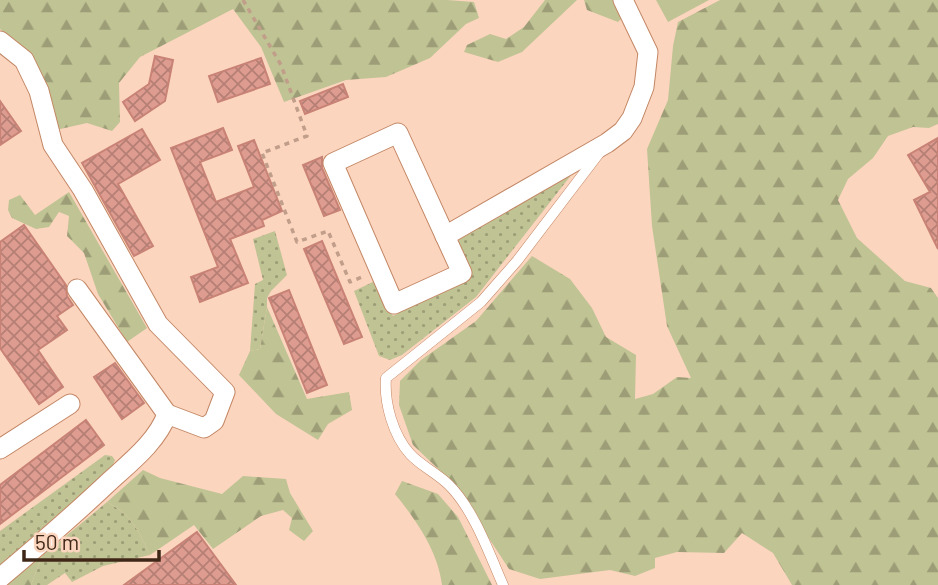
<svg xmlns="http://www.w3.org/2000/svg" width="938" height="585" font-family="Barlow,sans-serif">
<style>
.grass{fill:url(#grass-dots)}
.forest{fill:url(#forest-firs)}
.pitch{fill:#c0c393}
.building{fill:url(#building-cross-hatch);stroke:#c88376;stroke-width:2}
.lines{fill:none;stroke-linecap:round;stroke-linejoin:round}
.lane-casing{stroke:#c38765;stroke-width:11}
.street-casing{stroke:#c38765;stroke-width:21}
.path{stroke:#c09e8a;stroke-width:3.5;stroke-dasharray:5 5;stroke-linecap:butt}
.lane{stroke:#fff;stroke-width:10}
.street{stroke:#fff;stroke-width:19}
</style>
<defs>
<pattern id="grass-dots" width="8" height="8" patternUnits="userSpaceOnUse" patternTransform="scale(1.75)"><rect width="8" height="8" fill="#c0c393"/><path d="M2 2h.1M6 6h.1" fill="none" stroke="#9d9e77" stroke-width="1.8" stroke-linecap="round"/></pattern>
<pattern id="forest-firs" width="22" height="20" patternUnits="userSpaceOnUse" patternTransform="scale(1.75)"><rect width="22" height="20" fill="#c0c393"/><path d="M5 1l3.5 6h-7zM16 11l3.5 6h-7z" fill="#9d9e77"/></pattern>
<pattern id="building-cross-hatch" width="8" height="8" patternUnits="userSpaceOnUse" patternTransform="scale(1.75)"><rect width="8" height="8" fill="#de9c90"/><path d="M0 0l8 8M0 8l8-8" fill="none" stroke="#b57f75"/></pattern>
</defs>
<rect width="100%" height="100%" fill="#fcd5bf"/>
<!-- grass -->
<g class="grass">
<path d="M 579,165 L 476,297 L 402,355 L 390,360 L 379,356 L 354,291 L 377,280 L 393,316 L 467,276 L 456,244 L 463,235 Z"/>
<path d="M 275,231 L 287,275 L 271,291 L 267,298 L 267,307 L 260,349 L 250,351 L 255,284 L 263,280 L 253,239 Z"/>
<path d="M 105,455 L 112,456 L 115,460 L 111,469 L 0,565 L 0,531 Z"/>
<path d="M 107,502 C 132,515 138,530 150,555 L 103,566 L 72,582 L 65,573 L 47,585 L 31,585 L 42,556 Z"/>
</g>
<!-- forest -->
<g class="forest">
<path d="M 0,0 L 447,0 L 474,2 L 479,18 L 466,24 L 430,58 L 386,77 L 346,80 L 284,102 L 261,47 L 233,9 L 140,57 L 119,83 L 120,122 L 112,131 L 87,123 L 56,130 L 35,59 L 0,29 Z"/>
<path d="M 545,0 L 577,0 L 522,52 L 498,62 L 464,52 L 467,45 L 490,34 L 506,39 L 524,27 Z"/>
<path d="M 584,0 L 613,0 L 624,16 L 618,22 L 587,10 Z"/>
<path d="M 720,0 L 938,0 L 938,124 L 929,128 L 913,127 L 888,136 L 873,158 L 848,179 L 838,200 L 857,238 L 905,281 L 931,288 L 938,298 L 938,585 L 792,585 L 773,553 L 742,533 L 724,553 L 677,552 L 655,558 L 655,568 L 635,576 L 610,570 L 540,579 L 509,569 L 452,482 L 413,445 L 399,405 L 400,381 L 421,360 L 476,321 L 532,256 L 570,279 L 592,308 L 606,337 L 636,355 L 635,399 L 653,394 L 677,377 L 691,378 L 667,326 L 652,226 L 647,149 L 668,100 L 673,46 L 678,22 Z"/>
<path d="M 69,192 L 147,328 L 127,342 L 98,294 L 84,253 L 67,236 L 69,216 L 59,212 L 49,227 L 36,229 L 12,218 L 8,210 L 9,200 L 20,195 L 35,215 Z"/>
<path d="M 267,307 L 307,399 L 349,392 L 352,410 L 328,424 L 318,440 L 276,414 L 239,375 L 250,351 L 260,349 Z"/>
<path d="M 143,470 L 160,478 L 222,494 L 243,476 L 286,479 L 290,493 L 313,531 L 304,541 L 289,530 L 292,518 L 283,510 L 261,516 L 213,549 L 194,525 L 150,555 C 138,530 132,515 107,502 Z"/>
<path d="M 402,481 L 438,494 L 458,517 L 492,585 L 442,585 C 438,551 416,520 395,494 Z"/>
<path d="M 42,556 L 31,585 L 6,585 Z"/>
</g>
<!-- pitch -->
<path class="pitch" d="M 656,0 L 709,0 L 668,22 Z"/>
<!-- building -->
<g class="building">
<path d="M 155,56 L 173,60 L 165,101 L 135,121 L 123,102 L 149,84 Z"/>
<path d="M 261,58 L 270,84 L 218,102 L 209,76 Z"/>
<path d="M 343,84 L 348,97 L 305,114 L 300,101 Z"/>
<path d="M 0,101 L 21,131 L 0,145 Z"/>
<path d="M 223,128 L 232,150 L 200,162 L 216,202 L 254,187 L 238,146 L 254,140 L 282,211 L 262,220 L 264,226 L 230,239 L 248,283 L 200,302 L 191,277 L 218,267 L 171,148 Z"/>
<path d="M 142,129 L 160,160 L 118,184 L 153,246 L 134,256 L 82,163 Z"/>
<path d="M 938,138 L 938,249 L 914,200 L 930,192 L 908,155 Z"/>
<path d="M 322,157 L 322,168 L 340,210 L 324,216 L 303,165 Z"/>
<path d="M 24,225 L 66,285 L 67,296 L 73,305 L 57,316 L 67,330 L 38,350 L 63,387 L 39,404 L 0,348 L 0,242 Z"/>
<path d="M 322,241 L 362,337 L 344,344 L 304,249 Z"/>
<path d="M 289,290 L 327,385 L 307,393 L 269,298 Z"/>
<path d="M 115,363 L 144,403 L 122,419 L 94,377 Z"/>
<path d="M 86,420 L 104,445 L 0,524 L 0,485 Z"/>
<path d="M 197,532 L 236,585 L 124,585 Z"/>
</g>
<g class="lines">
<defs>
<path id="lane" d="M 503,585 C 489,553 474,510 449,485 C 437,473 421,466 410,454 C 393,435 384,403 386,378 L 481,302 L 517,261 L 600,152"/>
<g id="street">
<path d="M 0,41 L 24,60 L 39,91 L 53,145 L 83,190 L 158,324 L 225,392 L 214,421 L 204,428 L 167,414 C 158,440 132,461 111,480 C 75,514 38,546 0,578"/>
<path d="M 398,133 L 462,273 L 394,304 L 333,163 Z"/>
<path d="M 445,236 L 607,143 L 623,131 L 632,118 L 644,87 L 648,52 L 623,0"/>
<path d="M 77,289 L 167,414"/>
<path d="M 0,449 L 70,404"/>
</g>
</defs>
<!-- lane casing -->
<use href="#lane" class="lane-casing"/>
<!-- street casing -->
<use href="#street" class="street-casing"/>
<!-- path -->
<path class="path" d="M 243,0 L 281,65 L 307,136 L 262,153 L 297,242 L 328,231 L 350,282 L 362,277"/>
<!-- lane -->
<use href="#lane" class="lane"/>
<!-- street -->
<use href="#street" class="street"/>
</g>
<!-- scale -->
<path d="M24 550v10h135v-10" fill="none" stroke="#3f2718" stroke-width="3.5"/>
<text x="35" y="550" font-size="21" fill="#3f2718" stroke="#fcd5bf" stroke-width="5" paint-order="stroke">50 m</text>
</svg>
